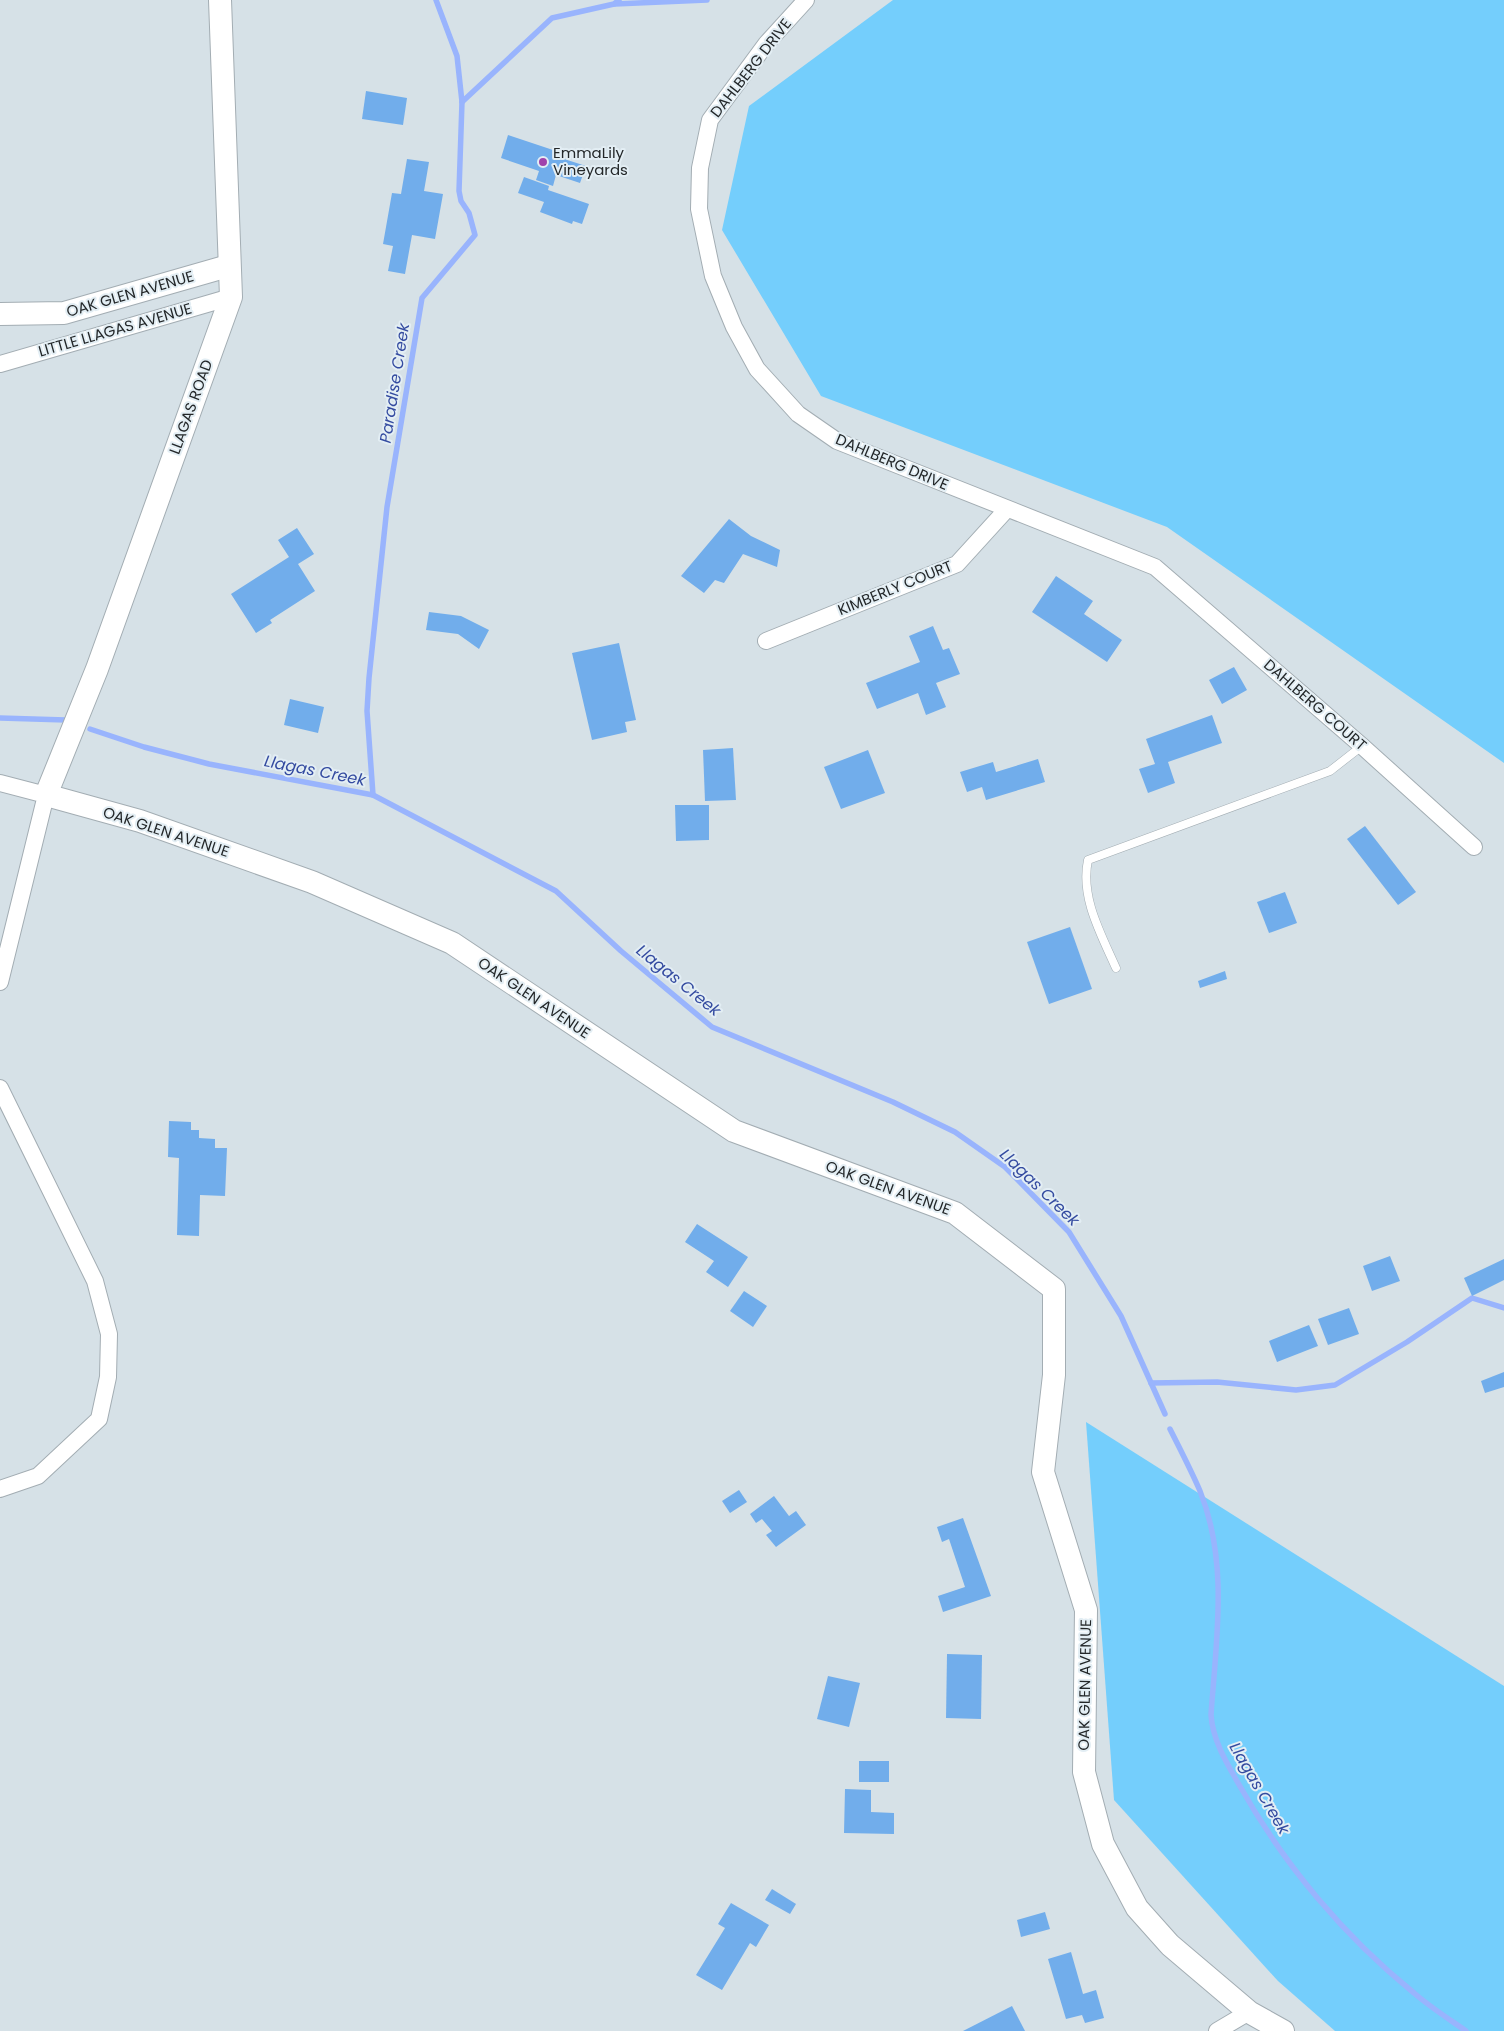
<svg xmlns="http://www.w3.org/2000/svg" width="1504" height="2031" font-family="Poppins,sans-serif">
<style>
.green{fill:#74cefc}
.lines{fill:none;stroke-linecap:round;stroke-linejoin:round}
.stream{stroke:#99b4fd;stroke-width:5.5}
.building{fill:#71adeb}
.lane-casing{stroke:#a3adb3;stroke-width:9}
.street-casing{stroke:#a3adb3;stroke-width:18}
.secondary-casing{stroke:#a3adb3;stroke-width:24}
.lane{stroke:#fff;stroke-width:8}
.street{stroke:#fff;stroke-width:16}
.secondary{stroke:#fff;stroke-width:22}
.poi-dot{fill:#a042ab;stroke:#e3eef4;stroke-width:2}
.labels{text-anchor:middle;stroke-width:4;stroke-linejoin:round;paint-order:stroke}
.street-label{font-size:15px;fill:#232729;stroke:#e3eef4}
.poi-label{font-size:15px;fill:#232729;stroke:#e3eef4;text-anchor:start}
.water-label{font-size:16px;font-style:italic;fill:#344ba0;stroke:#e3eef4}
</style>
<rect width="100%" height="100%" fill="#d6e1e7"/>
<!-- green -->
<g class="green">
<path d="M 893,0 L 1504,0 L 1504,763 L 1167,527 L 821,396 L 722,230 L 749,106 Z"/>
<path d="M 1086,1422 L 1504,1686 L 1504,2031 L 1335,2031 L 1278,1981 L 1114,1800 Z"/>
</g>
<g class="lines">
<!-- stream -->
<g class="stream">
<path d="M 615,4 L 707,0"/>
<path d="M 462,102 L 552,18 L 614,4 L 619,0"/>
<path d="M 0,718 L 66,720"/>
<path d="M 90,729 L 144,747 L 209,764 L 373,795 L 556,891 L 621,951 L 712,1027 L 893,1102 L 955,1132 L 1005,1167 L 1069,1232 L 1121,1316 L 1165,1414"/>
<path d="M 373,795 L 367,711 L 369,678 L 387,507 L 422,298 L 475,235 L 469,213 L 461,201 L 459,191 L 462,102 L 457,56 L 436,0"/>
<path d="M 1151,1383 L 1217,1382 L 1296,1390 L 1335,1385 L 1407,1342 L 1472,1298 L 1504,1308"/>
<path d="M 1170,1429 C 1180,1449 1191,1470 1200,1491 C 1229,1563 1216,1641 1211,1715 C 1213,1742 1228,1765 1241,1788 C 1285,1866 1345,1937 1414,1993 C 1430,2007 1449,2019 1466,2031"/>
</g>
</g>
<!-- building -->
<g class="building">
<path d="M 366,91 L 407,98 L 403,125 L 362,119 Z"/>
<path d="M 508,135 L 562,153 L 561,158 L 586,166 L 580,183 L 556,175 L 553,186 L 536,180 L 539,171 L 501,158 Z"/>
<path d="M 407,159 L 429,162 L 424,191 L 443,194 L 435,239 L 412,235 L 405,274 L 388,271 L 393,246 L 383,244 L 392,193 L 401,194 Z"/>
<path d="M 524,177 L 549,186 L 548,190 L 589,204 L 582,224 L 573,221 L 572,224 L 540,212 L 544,202 L 518,193 Z"/>
<path d="M 729,519 L 751,536 L 780,550 L 777,567 L 743,554 L 724,583 L 715,580 L 704,593 L 681,576 Z"/>
<path d="M 297,528 L 314,554 L 298,564 L 315,591 L 270,620 L 272,623 L 256,633 L 231,594 L 289,557 L 278,540 Z"/>
<path d="M 1056,576 L 1093,601 L 1084,614 L 1122,640 L 1107,662 L 1032,612 Z"/>
<path d="M 429,612 L 461,616 L 489,630 L 479,649 L 458,634 L 426,630 Z"/>
<path d="M 933,626 L 943,650 L 949,648 L 960,674 L 936,683 L 946,707 L 926,715 L 918,693 L 877,709 L 866,683 L 920,662 L 909,636 Z"/>
<path d="M 619,643 L 636,720 L 625,722 L 627,732 L 592,740 L 572,653 Z"/>
<path d="M 1234,667 L 1247,690 L 1222,704 L 1209,680 Z"/>
<path d="M 290,699 L 324,707 L 318,733 L 284,725 Z"/>
<path d="M 1212,715 L 1222,743 L 1168,762 L 1175,783 L 1148,793 L 1139,769 L 1155,764 L 1146,739 Z"/>
<path d="M 733,748 L 736,800 L 705,801 L 703,750 Z"/>
<path d="M 868,750 L 885,793 L 841,809 L 824,767 Z"/>
<path d="M 1038,759 L 1045,782 L 986,800 L 982,787 L 967,792 L 960,772 L 993,762 L 996,772 Z"/>
<path d="M 675,805 L 709,805 L 709,840 L 676,841 Z"/>
<path d="M 1365,826 L 1416,892 L 1398,905 L 1347,839 Z"/>
<path d="M 1285,892 L 1297,923 L 1269,933 L 1257,902 Z"/>
<path d="M 1070,927 L 1092,989 L 1049,1004 L 1027,942 Z"/>
<path d="M 1225,971 L 1227,979 L 1200,988 L 1198,981 Z"/>
<path d="M 169,1121 L 191,1122 L 191,1130 L 199,1130 L 199,1138 L 215,1139 L 215,1148 L 227,1148 L 225,1196 L 200,1195 L 199,1236 L 177,1235 L 179,1158 L 168,1157 Z"/>
<path d="M 697,1224 L 748,1257 L 728,1287 L 706,1272 L 714,1261 L 685,1242 Z"/>
<path d="M 1390,1256 L 1400,1281 L 1372,1291 L 1363,1266 Z"/>
<path d="M 1504,1259 L 1504,1280 L 1472,1296 L 1464,1278 Z"/>
<path d="M 744,1291 L 767,1306 L 753,1327 L 730,1311 Z"/>
<path d="M 1349,1308 L 1359,1334 L 1328,1345 L 1318,1319 Z"/>
<path d="M 1309,1325 L 1318,1346 L 1277,1362 L 1269,1341 Z"/>
<path d="M 1504,1372 L 1504,1387 L 1485,1393 L 1481,1381 Z"/>
<path d="M 739,1490 L 747,1502 L 730,1513 L 722,1501 Z"/>
<path d="M 774,1496 L 789,1516 L 796,1511 L 806,1525 L 776,1547 L 766,1535 L 772,1531 L 762,1519 L 756,1523 L 750,1514 Z"/>
<path d="M 963,1518 L 991,1596 L 943,1612 L 938,1596 L 965,1587 L 949,1539 L 942,1542 L 937,1527 Z"/>
<path d="M 947,1654 L 982,1655 L 981,1719 L 946,1718 Z"/>
<path d="M 828,1676 L 860,1683 L 849,1727 L 817,1719 Z"/>
<rect x="859" y="1761" width="30" height="21"/>
<path d="M 845,1789 L 871,1790 L 871,1812 L 894,1813 L 894,1834 L 844,1833 Z"/>
<path d="M 772,1889 L 796,1904 L 790,1914 L 765,1900 Z"/>
<path d="M 731,1903 L 769,1925 L 756,1947 L 750,1943 L 722,1990 L 696,1975 L 725,1928 L 718,1924 Z"/>
<path d="M 1045,1912 L 1050,1929 L 1021,1937 L 1017,1920 Z"/>
<path d="M 1071,1952 L 1083,1994 L 1096,1990 L 1104,2018 L 1085,2023 L 1082,2015 L 1066,2019 L 1048,1959 Z"/>
<path d="M 1012,2006 L 1025,2031 L 963,2031 Z"/>
</g>
<g class="lines">
<defs>
<path id="lane" d="M 1116,968 C 1101,934 1080,897 1088,860 L 1330,771 L 1362,746"/>
<g id="street">
<path d="M 806,0 L 766,44 L 710,120 L 700,168 L 699,209 L 713,276 L 734,327 L 757,369 L 798,414 L 837,441 L 1155,567 L 1362,746 L 1474,847"/>
<path d="M 0,364 L 231,297"/>
<path d="M 766,641 L 957,564 L 1007,509"/>
<path d="M 0,783 L 46,795 L 0,982"/>
<path d="M 0,1088 L 95,1281 L 109,1334 L 108,1377 L 99,1419 L 38,1476 L 0,1489"/>
<path d="M 1217,2031 L 1249,2012"/>
</g>
<g id="secondary">
<path d="M 220,0 L 231,297 L 97,669 L 46,795 L 140,821 L 312,882 L 452,943 L 734,1131 L 955,1213 L 1054,1289 L 1054,1375 L 1043,1472 L 1086,1610 L 1084,1772 L 1103,1844 L 1137,1908 L 1170,1945 L 1249,2012 L 1283,2031"/>
<path d="M 0,314 L 64,313 L 228,266"/>
</g>
</defs>
<!-- lane casing -->
<use href="#lane" class="lane-casing"/>
<!-- street casing -->
<use href="#street" class="street-casing"/>
<!-- secondary casing -->
<use href="#secondary" class="secondary-casing"/>
<!-- lane -->
<use href="#lane" class="lane"/>
<!-- street -->
<use href="#street" class="street"/>
<!-- secondary -->
<use href="#secondary" class="secondary"/>
</g>
<!-- markers -->
<circle class="poi-dot" cx="543" cy="162" r="5"/>
<g class="labels">
<!-- street labels -->
<g class="street-label">
<text transform="translate(751 68) rotate(-52)" y="5">DAHLBERG DRIVE</text>
<text transform="translate(130 294) rotate(-16)" y="5">OAK GLEN AVENUE</text>
<text transform="translate(115 330) rotate(-16)" y="5">LITTLE LLAGAS AVENUE</text>
<text transform="translate(191 407) rotate(-70)" y="5">LLAGAS ROAD</text>
<text transform="translate(892 462) rotate(23)" y="5">DAHLBERG DRIVE</text>
<text transform="translate(895 588) rotate(-22)" y="5">KIMBERLY COURT</text>
<text transform="translate(1315 705) rotate(41)" y="5">DAHLBERG COURT</text>
<text transform="translate(166 832) rotate(18)" y="5">OAK GLEN AVENUE</text>
<text transform="translate(534 998) rotate(34)" y="5">OAK GLEN AVENUE</text>
<text transform="translate(888 1188) rotate(20)" y="5">OAK GLEN AVENUE</text>
<text transform="translate(1085 1685) rotate(-89)" y="5">OAK GLEN AVENUE</text>
</g>
<!-- poi labels -->
<g class="poi-label">
<text x="553" y="158">EmmaLily<tspan x="553" dy="17">Vineyards</tspan></text>
</g>
<!-- water labels -->
<g class="water-label">
<text transform="translate(394 383) rotate(-81)" y="6">Paradise Creek</text>
<text transform="translate(315 770) rotate(11)" y="6">Llagas Creek</text>
<text transform="translate(679 980) rotate(39)" y="6">Llagas Creek</text>
<text transform="translate(1040 1187) rotate(44)" y="6">Llagas Creek</text>
<text transform="translate(1260 1788) rotate(60)" y="6">Llagas Creek</text>
</g>
</g>
</svg>
